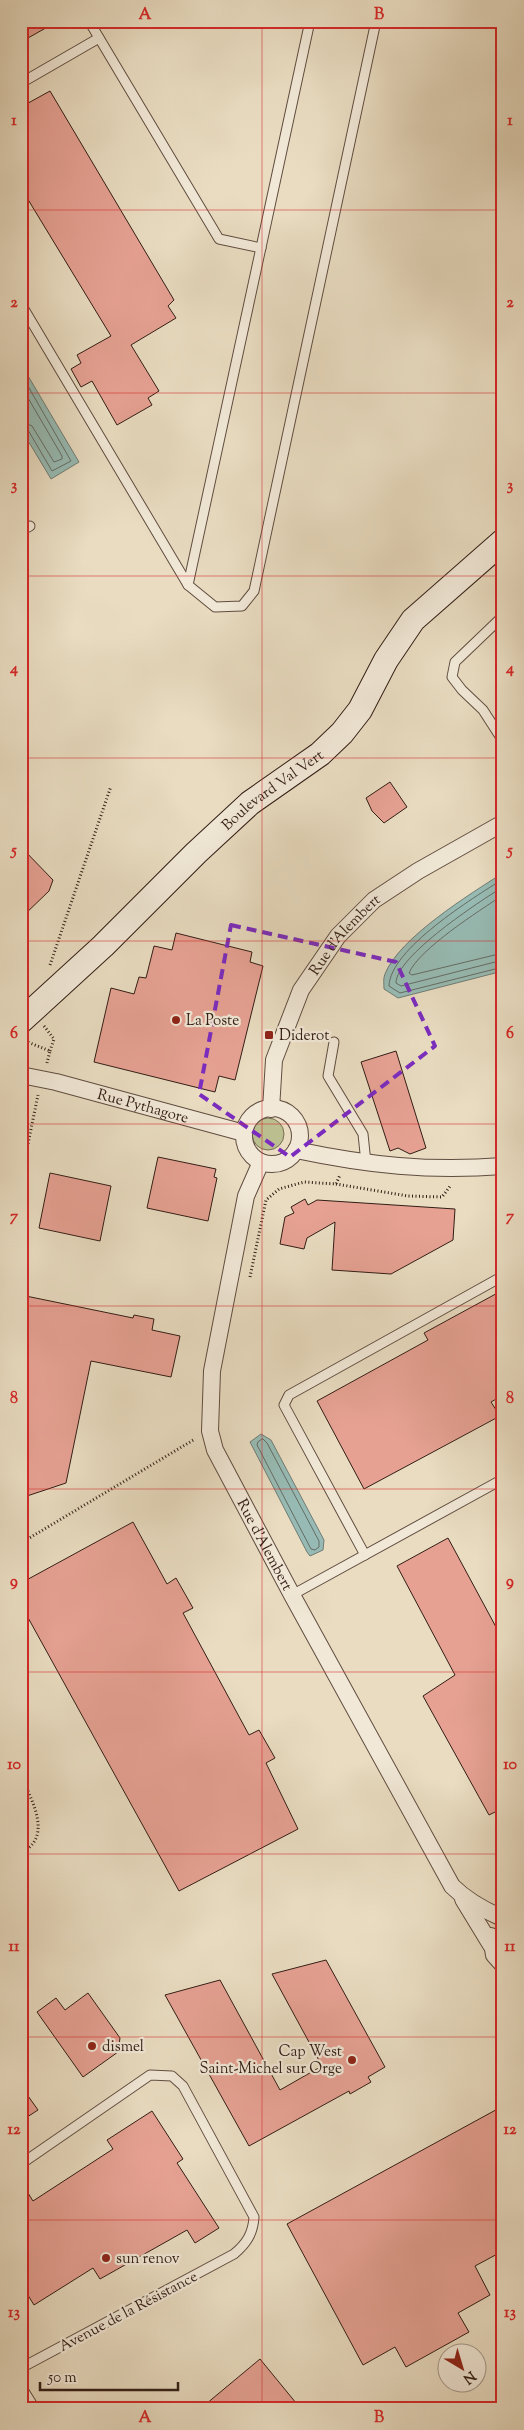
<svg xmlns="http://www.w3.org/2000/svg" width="524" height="2430" font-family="'Sorts Mill Goudy',serif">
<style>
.green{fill:#bbbf90;stroke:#766e52}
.water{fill:#97bbb4;stroke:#6f7c74}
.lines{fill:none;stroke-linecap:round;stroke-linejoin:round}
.shore{stroke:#646c64;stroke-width:1}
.building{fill:#e6a193;stroke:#321d15}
.lane-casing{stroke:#604d40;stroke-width:11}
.street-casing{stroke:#604d40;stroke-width:18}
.secondary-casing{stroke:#321d15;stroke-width:26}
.path{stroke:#321d15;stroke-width:3;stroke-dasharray:1 2.5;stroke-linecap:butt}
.lane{stroke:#f1e8d7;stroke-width:9}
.street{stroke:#f1e8d7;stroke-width:16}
.secondary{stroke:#f1e8d7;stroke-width:24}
.marked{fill:none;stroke:#7b2cbf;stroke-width:4;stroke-dasharray:10 6;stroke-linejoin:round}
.grid{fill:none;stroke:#d62828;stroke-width:1;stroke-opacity:0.55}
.poi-dot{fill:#8f2418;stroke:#f1e8d7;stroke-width:2}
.labels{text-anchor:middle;stroke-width:4.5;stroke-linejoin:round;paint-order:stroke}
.street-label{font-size:15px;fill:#321d15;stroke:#f1e8d7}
.poi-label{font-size:15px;fill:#321d15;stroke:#f1e8d7;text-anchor:start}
.neatline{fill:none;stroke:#d62828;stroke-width:2}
.grid-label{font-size:16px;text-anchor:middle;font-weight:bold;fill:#d62828}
</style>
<rect width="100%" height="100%" fill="#e9dcc1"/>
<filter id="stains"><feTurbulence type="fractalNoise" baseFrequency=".004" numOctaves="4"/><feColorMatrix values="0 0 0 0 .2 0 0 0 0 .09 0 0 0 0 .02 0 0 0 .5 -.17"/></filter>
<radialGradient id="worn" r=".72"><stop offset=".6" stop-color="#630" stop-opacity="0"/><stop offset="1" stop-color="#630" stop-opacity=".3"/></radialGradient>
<!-- green -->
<circle class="green" cx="268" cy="1134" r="16"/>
<!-- water -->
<g class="water">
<path d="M 21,364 L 79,462 L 51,479 L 21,429 Z"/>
<path d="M 503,873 L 503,971 L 398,998 L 384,989 C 384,985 383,978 385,974 C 399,938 470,894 503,873 Z"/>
<path d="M 261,1434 L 271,1440 L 324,1540 L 323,1550 L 310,1556 L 307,1552 L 250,1442 Z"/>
</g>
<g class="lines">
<!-- shore -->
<g class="shore">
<path d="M 21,374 L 71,461 L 52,471 L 28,430 L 21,428"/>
<path d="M 21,386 L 62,456 L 62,459 L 54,462 L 32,426 L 21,421"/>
<path d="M 503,879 C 473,898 390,949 389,986 L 400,993 L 503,967"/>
<path d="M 503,887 C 480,901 396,956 396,983 L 401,986 L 503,960"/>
<path d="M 503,895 C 479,911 419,949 409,973 L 412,975 L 503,953"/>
<path d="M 263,1439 L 267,1443 L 319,1541 L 319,1547 L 315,1550 L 311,1549 L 257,1445 L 258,1442 Z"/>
</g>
</g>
<!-- building -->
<g class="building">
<path d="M 21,21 L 58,21 L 21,42 Z"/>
<path d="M 50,91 L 174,300 L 168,306 L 176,318 L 131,345 L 159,391 L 148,398 L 152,405 L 117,425 L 92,381 L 81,387 L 71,369 L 81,363 L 77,355 L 111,336 L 21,188 L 21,107 Z"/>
<path d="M 390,782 L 407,807 L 384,823 L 372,811 L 366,798 Z"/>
<path d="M 21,847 L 53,880 L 49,891 L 21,918 Z"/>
<path d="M 176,933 L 252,952 L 250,962 L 263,966 L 235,1080 L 219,1076 L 215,1092 L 94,1062 L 111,988 L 134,994 L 139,977 L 146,978 L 154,946 L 172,950 Z"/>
<path d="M 396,1051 L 426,1148 L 410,1154 L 398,1148 L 390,1151 L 361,1062 Z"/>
<path d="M 158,1157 L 216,1169 L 214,1177 L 217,1178 L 208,1221 L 147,1208 Z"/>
<path d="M 50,1173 L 111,1186 L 100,1241 L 39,1228 Z"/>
<path d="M 305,1199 L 308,1205 L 317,1200 L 455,1209 L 453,1240 L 391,1274 L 332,1270 L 335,1222 L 307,1238 L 304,1249 L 280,1244 L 285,1217 L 294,1213 L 291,1207 Z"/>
<path d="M 503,1290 L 503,1395 L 491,1402 L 500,1416 L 364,1489 L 317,1401 L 428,1340 L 424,1333 Z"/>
<path d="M 21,1295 L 133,1318 L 134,1315 L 154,1319 L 152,1330 L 180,1336 L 171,1377 L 91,1361 L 66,1483 L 21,1498 Z"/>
<path d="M 133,1522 L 167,1584 L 176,1578 L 193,1608 L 183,1613 L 249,1735 L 259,1730 L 275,1758 L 266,1763 L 298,1829 L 179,1891 L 21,1605 L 21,1583 Z"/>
<path d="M 448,1538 L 503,1640 L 503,1808 L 489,1815 L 423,1696 L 455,1675 L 397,1566 Z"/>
<path d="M 326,1960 L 385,2067 L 368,2077 L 371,2082 L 350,2094 L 349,2091 L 249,2146 L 165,1995 L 220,1980 L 280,2090 L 322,2066 L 272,1974 Z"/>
<path d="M 88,1993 L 120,2038 L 118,2052 L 83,2077 L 37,2012 L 56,1998 L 65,2010 Z"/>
<path d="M 21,2086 L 38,2110 L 21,2121 Z"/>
<path d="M 503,2106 L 503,2251 L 475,2266 L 490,2295 L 458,2313 L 469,2332 L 406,2367 L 395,2347 L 363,2365 L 287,2224 Z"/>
<path d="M 152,2111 L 183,2159 L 177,2163 L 219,2228 L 195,2243 L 187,2230 L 100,2279 L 93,2268 L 34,2305 L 21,2284 L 21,2182 L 33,2201 L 113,2149 L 107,2140 Z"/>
<path d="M 260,2359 L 301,2409 L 200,2409 Z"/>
</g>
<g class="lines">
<defs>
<g id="lane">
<path d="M 89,21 L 219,239 L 261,248"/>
<path d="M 21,83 L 99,38"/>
<path d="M 21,304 L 188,585 L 215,607 L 242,606 L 254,591 L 376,21"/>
<path d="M 21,531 L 30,526"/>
<path d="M 188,585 L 310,21"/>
<path d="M 503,616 L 455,662 L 452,677 L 462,690 L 483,710 L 503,741"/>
<path d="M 334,1042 L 328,1076 L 363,1134 L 366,1163"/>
<path d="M 365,1555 L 284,1405 L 289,1395 L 503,1276"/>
<path d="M 292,1595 L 503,1479"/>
<path d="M 21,2164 L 150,2075 L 172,2076 L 183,2086 L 254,2217 C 253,2234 246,2244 234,2254 L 21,2368"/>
</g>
<g id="street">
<path id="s1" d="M 21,1075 L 56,1082 L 244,1133"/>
<circle cx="272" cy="1136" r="28"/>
<path id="s2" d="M 271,1109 L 274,1060 L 301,990 L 338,936 L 374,900 L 418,871 L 503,823"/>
<path d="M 296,1150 C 367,1165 430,1172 503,1166"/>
<path id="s3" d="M 261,1162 L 246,1196 L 212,1371 L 210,1431 L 215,1450 L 292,1595 L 452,1886 C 466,1900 482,1909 500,1917"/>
<path d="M 463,1899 L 491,1945"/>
<path d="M 491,1936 L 494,1955 L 503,1965"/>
<path d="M 21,2393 L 31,2409"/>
</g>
<g id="secondary">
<path id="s4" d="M 21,1021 L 103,946 L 196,853 L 250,803 L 320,754 L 342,733 L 360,710 L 386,660 L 413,620 L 503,541"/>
</g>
</defs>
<!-- lane casing -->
<use href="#lane" class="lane-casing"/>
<!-- street casing -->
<use href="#street" class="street-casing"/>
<!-- secondary casing -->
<use href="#secondary" class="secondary-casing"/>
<!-- path -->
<g class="path">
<path d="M 50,965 L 111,786"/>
<path d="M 44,1026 L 54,1039 L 50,1051"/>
<path d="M 25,1041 L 50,1051 L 47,1063"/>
<path d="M 21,1178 L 38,1095"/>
<path d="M 336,1184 L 408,1196 L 442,1197 L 451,1185"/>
<path d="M 250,1277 L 266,1200 L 279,1189 L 304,1182 L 336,1184 L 340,1175"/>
<path d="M 21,1543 L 195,1439"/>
<path d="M 21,1775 C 31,1800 54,1836 21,1853"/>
</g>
<!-- lane -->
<use href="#lane" class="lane"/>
<!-- street -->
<use href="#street" class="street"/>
<!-- secondary -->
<use href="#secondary" class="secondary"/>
</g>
<!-- marked area -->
<path class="marked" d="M 231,925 L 396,962 L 435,1046 L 290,1157 L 199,1094 Z"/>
<!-- grid -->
<path class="grid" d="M 262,21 L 262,2409M 21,210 L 503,210M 21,393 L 503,393M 21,576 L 503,576M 21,758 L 503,758M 21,941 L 503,941M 21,1124 L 503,1124M 21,1306 L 503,1306M 21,1489 L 503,1489M 21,1672 L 503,1672M 21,1854 L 503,1854M 21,2037 L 503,2037M 21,2220 L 503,2220"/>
<!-- markers -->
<g class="poi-dot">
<circle cx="176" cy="1020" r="5"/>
<rect x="264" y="1030" width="10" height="10" rx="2.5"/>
<circle cx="92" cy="2046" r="5"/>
<circle cx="352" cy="2060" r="5"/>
<circle cx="106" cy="2258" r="5"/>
</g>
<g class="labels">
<!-- street labels -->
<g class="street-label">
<text dy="5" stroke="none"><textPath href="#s4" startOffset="342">Boulevard Val Vert</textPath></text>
<text dy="5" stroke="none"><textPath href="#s2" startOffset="195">Rue d'Alembert</textPath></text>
<text dy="5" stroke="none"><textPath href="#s1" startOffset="126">Rue Pythagore</textPath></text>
<text dy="5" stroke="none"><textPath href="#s3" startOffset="402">Rue d'Alembert</textPath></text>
<text transform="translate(128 2311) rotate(-28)" y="5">Avenue de la Résistance</text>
</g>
<!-- poi labels -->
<g class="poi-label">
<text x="186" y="1025">La Poste</text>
<text x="279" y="1040">Diderot</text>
<text x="102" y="2051">dismel</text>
<text x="342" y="2056" text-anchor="end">Cap West<tspan x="342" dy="17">Saint-Michel sur Orge</tspan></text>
<text x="116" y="2263">sun renov</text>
</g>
</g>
<!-- margin -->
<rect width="524" height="2430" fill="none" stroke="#e9dcc1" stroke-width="55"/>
<!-- north arrow -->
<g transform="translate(462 2368) rotate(142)"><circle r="24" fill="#f1e8d7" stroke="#a59789"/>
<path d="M0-4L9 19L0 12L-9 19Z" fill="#8f2418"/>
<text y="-8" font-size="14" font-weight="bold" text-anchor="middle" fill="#321d15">N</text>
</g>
<!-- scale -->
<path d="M40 2382v8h138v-8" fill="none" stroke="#321d15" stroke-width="2.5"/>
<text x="48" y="2382" font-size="15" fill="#321d15" stroke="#f1e8d7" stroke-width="4" paint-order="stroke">50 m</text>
<rect x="28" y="28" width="468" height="2374" class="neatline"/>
<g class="grid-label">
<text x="145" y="19">A</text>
<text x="379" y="19">B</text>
<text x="14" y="125">1</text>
<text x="510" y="125">1</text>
<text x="14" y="307">2</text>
<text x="510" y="307">2</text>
<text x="14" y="490">3</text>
<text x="510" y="490">3</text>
<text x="14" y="673">4</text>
<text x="510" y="673">4</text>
<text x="14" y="855">5</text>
<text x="510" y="855">5</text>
<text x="14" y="1038">6</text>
<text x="510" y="1038">6</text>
<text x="14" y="1221">7</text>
<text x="510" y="1221">7</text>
<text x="14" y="1403">8</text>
<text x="510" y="1403">8</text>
<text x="14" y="1586">9</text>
<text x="510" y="1586">9</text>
<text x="14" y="1769">10</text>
<text x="510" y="1769">10</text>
<text x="14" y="1951">11</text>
<text x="510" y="1951">11</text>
<text x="14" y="2134">12</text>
<text x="510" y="2134">12</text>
<text x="14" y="2317">13</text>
<text x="510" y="2317">13</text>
<text x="145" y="2422">A</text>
<text x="379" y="2422">B</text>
</g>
<rect width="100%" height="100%" filter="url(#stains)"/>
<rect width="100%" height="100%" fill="url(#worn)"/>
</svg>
